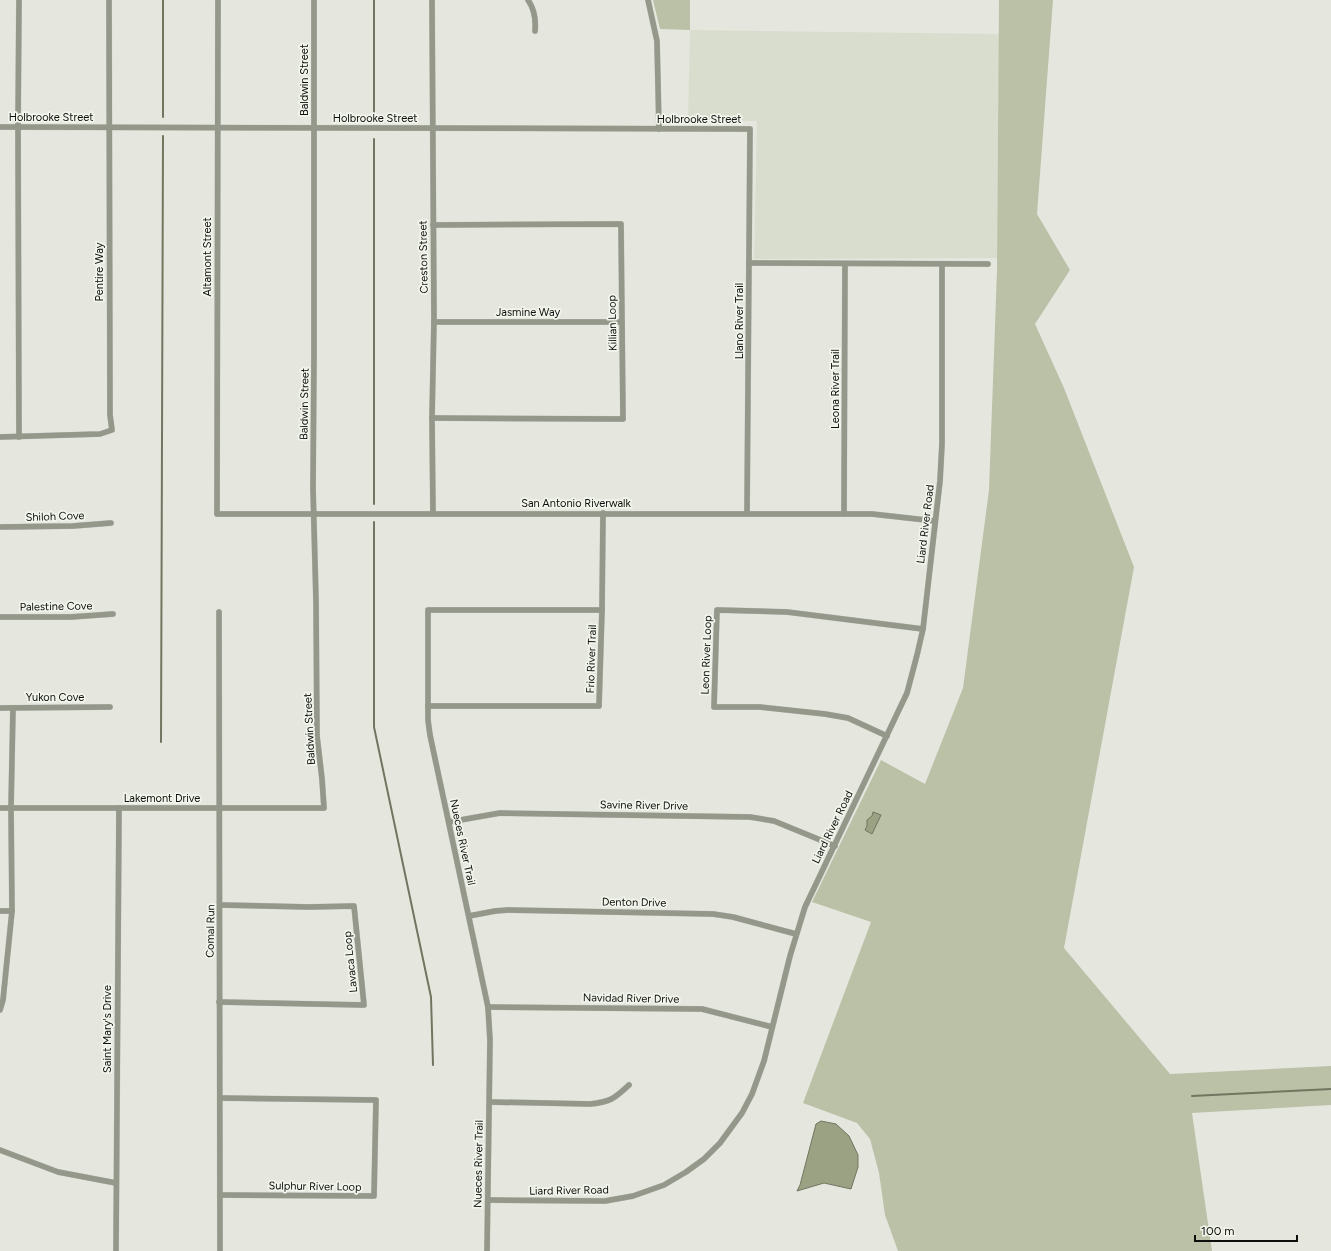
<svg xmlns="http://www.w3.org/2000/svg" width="1331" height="1251" font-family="Figtree,sans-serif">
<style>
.built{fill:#d9ddce}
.green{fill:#bac1a7}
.water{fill:#9aa283;stroke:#70765f}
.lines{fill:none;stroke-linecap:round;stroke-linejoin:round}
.stream{stroke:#70765f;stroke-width:2}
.street-casing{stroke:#c3c4bd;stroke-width:6}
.street{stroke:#94988a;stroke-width:5.5}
.labels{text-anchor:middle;stroke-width:3.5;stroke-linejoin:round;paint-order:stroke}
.street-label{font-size:11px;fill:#0e0f0c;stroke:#f2f5ec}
</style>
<rect width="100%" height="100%" fill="#e5e7df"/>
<!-- built -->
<path class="built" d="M 690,30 L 999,34 L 997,258 L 754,259 L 757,121 L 688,120 Z"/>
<!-- green -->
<g class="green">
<path d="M 653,0 L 690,0 L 690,30 L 660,29 Z"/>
<path d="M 999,0 L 1053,0 L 1037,214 L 1070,270 L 1035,324 L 1064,388 L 1134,567 L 1064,948 L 1170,1074 L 1331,1066 L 1331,1105 L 1192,1113 L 1212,1251 L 898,1251 L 885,1215 L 879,1173 L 870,1139 L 857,1123 L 803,1103 L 871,922 L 812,902 L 881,760 L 925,784 L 963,688 L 989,490 L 997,270 Z"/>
</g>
<!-- water -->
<g class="water">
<path d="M 873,812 L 881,815 L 872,834 L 865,830 L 867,826 L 867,820 L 872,816 Z"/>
<path d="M 821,1121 L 836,1124 L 849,1136 L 858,1155 L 858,1167 L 851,1189 L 824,1183 L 797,1191 L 800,1185 L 816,1124 Z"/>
</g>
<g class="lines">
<!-- stream -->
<g class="stream">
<path d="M 374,0 L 374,116"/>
<path d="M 163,117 L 163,0"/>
<path d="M 374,139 L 374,504"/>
<path d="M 374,522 L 374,727 L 431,997 L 433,1065"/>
<path d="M 161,742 L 163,136"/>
<path d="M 1192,1096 L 1331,1089"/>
</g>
<defs>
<g id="street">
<path d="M 218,0 L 217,514 L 872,514 L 935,521"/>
<path d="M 432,0 L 434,320 L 432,418 L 433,513"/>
<path d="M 528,0 C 535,10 536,20 535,31"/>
<path d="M 648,0 L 657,41 L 659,129"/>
<path d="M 0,127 L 750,129 L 747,513"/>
<path d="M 749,263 L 988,264"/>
<path d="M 434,322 L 622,322"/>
<path d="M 432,418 L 623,419 L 621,224 L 433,225"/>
<path d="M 0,437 L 100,434 L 112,430 L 110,415 L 109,0"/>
<path d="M 19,437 L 18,127 L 19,0"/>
<path d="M 844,514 L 845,264"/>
<path d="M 0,527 L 73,526 L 111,523"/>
<path d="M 219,612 L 220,1251"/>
<path d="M 0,617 L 71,617 L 113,614"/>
<path d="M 428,706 L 599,706 L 602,610 L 603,513"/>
<path d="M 0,708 L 110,707"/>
<path d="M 887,736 L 848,718 L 825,714 L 760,707 L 714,707 L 717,610 L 787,612 L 923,629"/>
<path d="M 0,808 L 324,808 L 322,779 L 317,736 L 316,601 L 313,488 L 314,355 L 314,0"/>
<path d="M 449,822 L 500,813 L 750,817 L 774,821 L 835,846"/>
<path d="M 0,911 L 12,911"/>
<path d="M 469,916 L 495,911 L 508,910 L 713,914 L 733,917 L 796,934"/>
<path d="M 219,1002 L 364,1005 L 354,906 L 309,907 L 220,905"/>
<path d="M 488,1007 L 702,1009 L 772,1027"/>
<path d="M 0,1010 L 3,1000 L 12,911 L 11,808 L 13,708"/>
<path d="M 220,1098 L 376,1100 L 374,1196 L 220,1195"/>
<path d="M 490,1102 L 590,1104 C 610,1102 614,1099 629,1085"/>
<path d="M 0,1150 L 58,1172 L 116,1183"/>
<path d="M 488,1200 L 605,1201 L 633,1196 L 664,1185 L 686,1172 L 704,1159 L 720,1143 L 742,1113 L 752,1094 L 764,1061 L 790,956 L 805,907 L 907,693 L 917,655 L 923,629 L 940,481 L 942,444 L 942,264"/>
<path d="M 116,1251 L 119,808"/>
<path d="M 487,1251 L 490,1040 L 488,1007 L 430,735 L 428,720 L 428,610 L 602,610"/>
</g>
</defs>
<!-- street casing -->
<use href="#street" class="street-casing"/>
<!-- street -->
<use href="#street" class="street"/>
</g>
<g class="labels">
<!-- street labels -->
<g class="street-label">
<text transform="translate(304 80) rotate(-90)" y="4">Baldwin Street</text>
<text x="51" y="121">Holbrooke Street</text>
<text x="375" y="122">Holbrooke Street</text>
<text x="699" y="123">Holbrooke Street</text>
<text transform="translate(207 257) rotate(-90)" y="4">Altamont Street</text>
<text transform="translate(423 257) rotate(-91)" y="4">Creston Street</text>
<text transform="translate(99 272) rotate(-90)" y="4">Pentire Way</text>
<text x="528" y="316">Jasmine Way</text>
<text transform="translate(739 321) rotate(-90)" y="4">Llano River Trail</text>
<text transform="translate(612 323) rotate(-91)" y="4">Killian Loop</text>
<text transform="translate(835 389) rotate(-90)" y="4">Leona River Trail</text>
<text transform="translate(304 404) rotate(-89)" y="4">Baldwin Street</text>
<text x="576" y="507">San Antonio Riverwalk</text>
<text transform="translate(55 516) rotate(-2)" y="4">Shiloh Cove</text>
<text transform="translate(925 524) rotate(-83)" y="4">Liard River Road</text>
<text transform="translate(56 606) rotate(-1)" y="4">Palestine Cove</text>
<text transform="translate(706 655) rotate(-88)" y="4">Leon River Loop</text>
<text transform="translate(591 659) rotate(-88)" y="4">Frio River Trail</text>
<text x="55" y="701">Yukon Cove</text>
<text transform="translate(309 729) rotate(-93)" y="4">Baldwin Street</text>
<text x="162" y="802">Lakemont Drive</text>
<text transform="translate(644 805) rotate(1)" y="4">Savine River Drive</text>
<text transform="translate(832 827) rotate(-64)" y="4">Liard River Road</text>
<text transform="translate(463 842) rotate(78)" y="4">Nueces River Trail</text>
<text transform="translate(634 902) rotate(1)" y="4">Denton Drive</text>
<text transform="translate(210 931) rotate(-89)" y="4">Comal Run</text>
<text transform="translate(350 962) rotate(-96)" y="4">Lavaca Loop</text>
<text transform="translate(631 998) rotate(1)" y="4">Navidad River Drive</text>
<text transform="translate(107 1029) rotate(-90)" y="4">Saint Mary's Drive</text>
<text transform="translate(478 1164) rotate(-89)" y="4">Nueces River Trail</text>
<text transform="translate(315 1186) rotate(1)" y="4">Sulphur River Loop</text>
<text transform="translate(569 1190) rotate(-1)" y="4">Liard River Road</text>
</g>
</g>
<!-- scale -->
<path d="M1195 1235v6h102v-6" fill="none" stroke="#0e0f0c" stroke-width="2"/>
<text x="1201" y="1235" font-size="12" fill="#0e0f0c" stroke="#f2f5ec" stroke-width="3" paint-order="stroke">100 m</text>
</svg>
